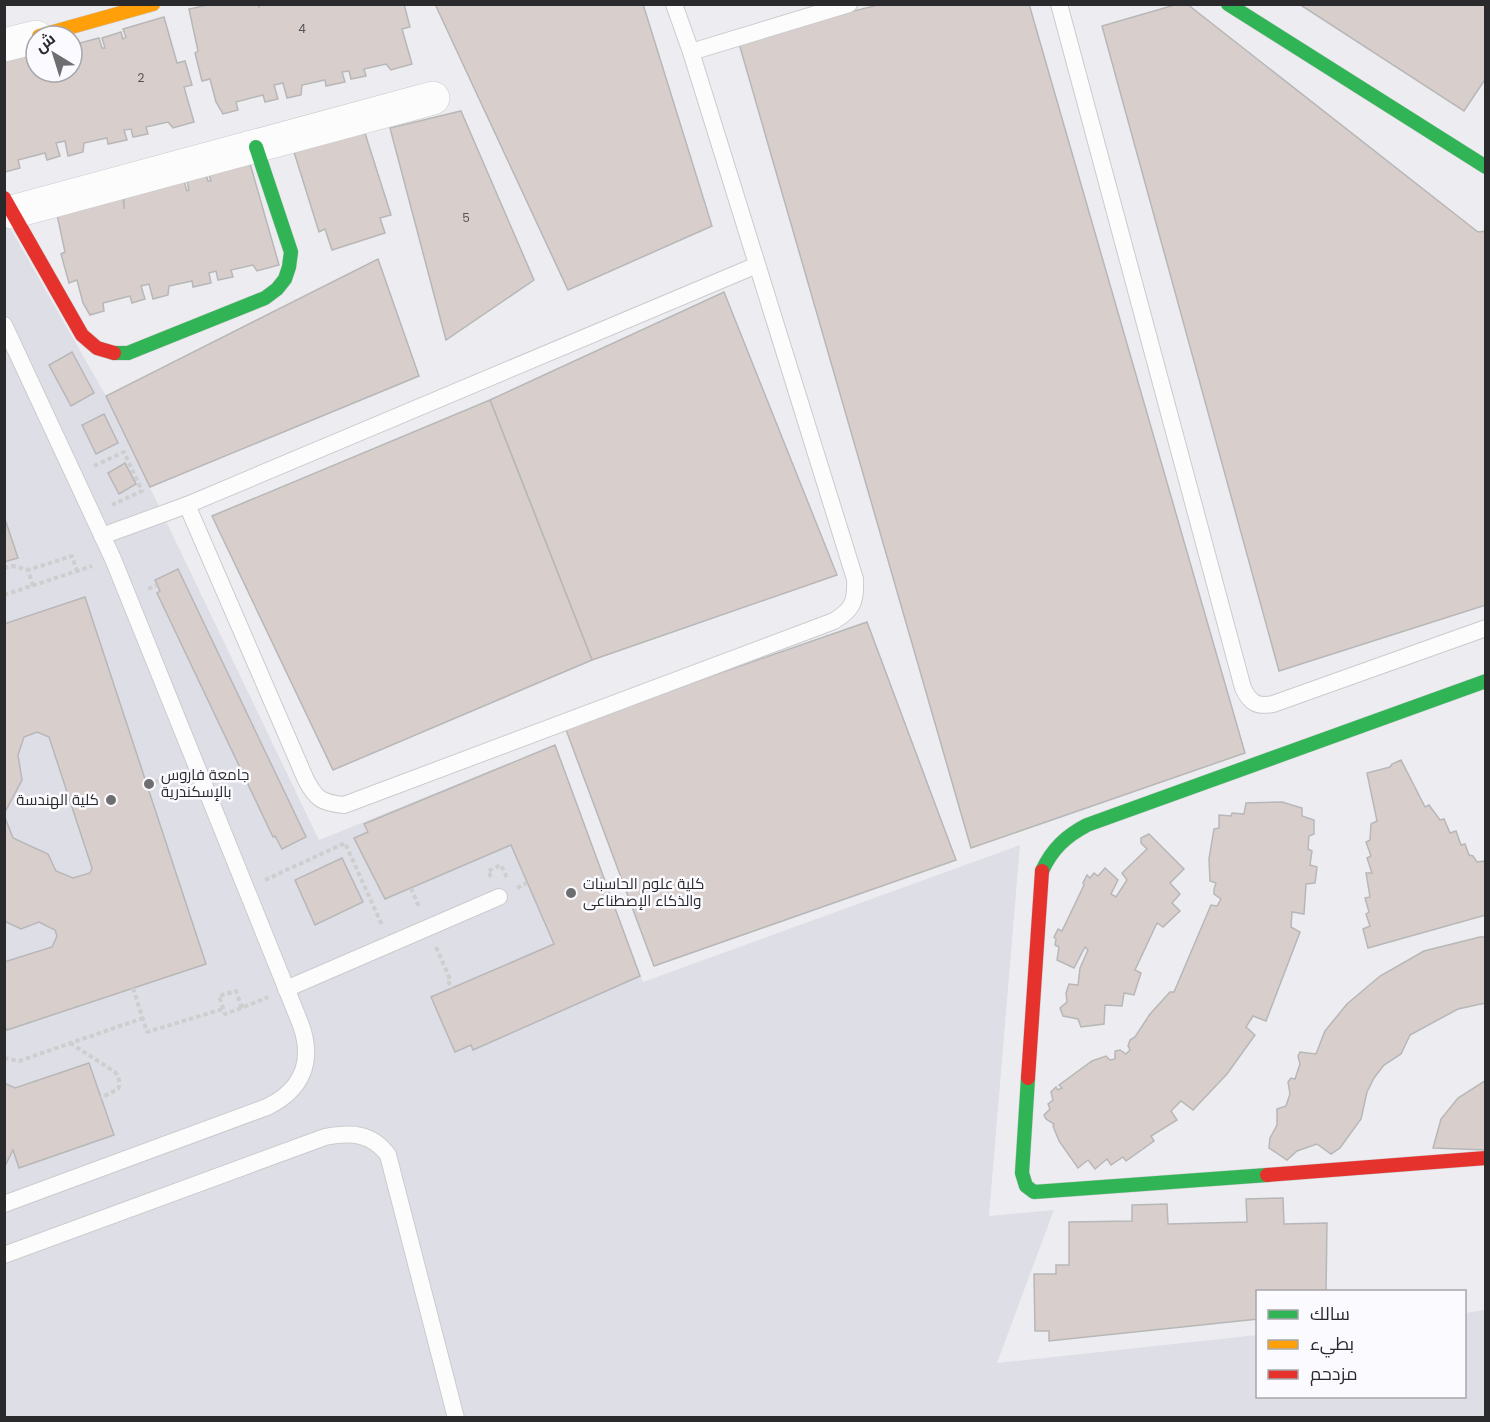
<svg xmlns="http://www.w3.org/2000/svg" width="1490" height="1422" font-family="Poppins,Cairo,sans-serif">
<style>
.built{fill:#dedee7}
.building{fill:#d8cecc;stroke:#b8b7b8;stroke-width:1.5}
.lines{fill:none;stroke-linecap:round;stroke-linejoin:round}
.lane-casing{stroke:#cbcbce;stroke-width:18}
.street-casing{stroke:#cbcbce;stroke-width:34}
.fast-casing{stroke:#cbcbce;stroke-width:15}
.slow-casing{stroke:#cbcbce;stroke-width:15}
.jam-casing{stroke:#cbcbce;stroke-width:15}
.path{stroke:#cecece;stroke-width:4;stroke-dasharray:4.5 3;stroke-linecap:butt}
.lane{stroke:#fcfcfd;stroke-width:16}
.street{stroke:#fcfcfd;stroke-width:33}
.fast{stroke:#30b455;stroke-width:14}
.slow{stroke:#ff9f0a;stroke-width:14}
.jam{stroke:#e5322d;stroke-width:14}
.poi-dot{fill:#6e6e71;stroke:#fafaff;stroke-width:2}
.labels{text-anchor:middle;stroke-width:5;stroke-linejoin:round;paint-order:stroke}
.number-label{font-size:12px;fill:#565354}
.poi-label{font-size:15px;fill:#2a2a2c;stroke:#fafaff;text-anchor:start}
</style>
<rect width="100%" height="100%" fill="#ededf1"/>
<!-- built -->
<path class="built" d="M 4,217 L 106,396 L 319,840 L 555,745 L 643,982 L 1020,845 L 989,1216 L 1054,1210 L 997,1363 L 1257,1335 L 1258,1396 L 1464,1396 L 1465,1313 L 1485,1310 L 1485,1417 L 5,1417 Z"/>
<!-- building -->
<g class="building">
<path d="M 212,4 L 258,4 L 259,8 L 259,4 L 404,4 L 410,27 L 402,29 L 412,64 L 391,70 L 386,64 L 364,69 L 366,76 L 351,79 L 349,71 L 342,72 L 345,82 L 326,86 L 325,80 L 302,85 L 301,95 L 287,98 L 283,83 L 274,85 L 278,99 L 265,102 L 263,95 L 236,102 L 238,110 L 223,114 L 216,102 L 210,79 L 202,81 L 195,53 L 198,51 L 189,9 Z"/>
<path d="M 435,4 L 643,4 L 712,226 L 568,290 Z"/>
<path d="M 882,4 L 1029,4 L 1245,753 L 971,848 L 738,40 Z"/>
<path d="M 1178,4 L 1187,4 L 1478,232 L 1486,231 L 1486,605 L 1279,671 L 1102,26 Z"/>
<path d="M 1299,4 L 1486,4 L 1486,78 L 1464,111 Z"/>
<path d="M 164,17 L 177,63 L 185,61 L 192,85 L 184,87 L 194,122 L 173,128 L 168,122 L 146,127 L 148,134 L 133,137 L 131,129 L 124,130 L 127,140 L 108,144 L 107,138 L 84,143 L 83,152 L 68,156 L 65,141 L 56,143 L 60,156 L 47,160 L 45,153 L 18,160 L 20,168 L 5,172 L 4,61 L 36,54 L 36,72 L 72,72 L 72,45 L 99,38 L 102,48 L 105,48 L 102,38 L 121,32 L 123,39 L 126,37 L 123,29 Z"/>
<path d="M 461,111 L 534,280 L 446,340 L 390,128 Z"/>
<path d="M 364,130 L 391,215 L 380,218 L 385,233 L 332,250 L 325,229 L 319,232 L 294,152 Z"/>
<path d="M 249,160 L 279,265 L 257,271 L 253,265 L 231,270 L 233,277 L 218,280 L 216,271 L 209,273 L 211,283 L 193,287 L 192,281 L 169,286 L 168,295 L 153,299 L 149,284 L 141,286 L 145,299 L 132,303 L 130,296 L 103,303 L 104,311 L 90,315 L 83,303 L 77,280 L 69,283 L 61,254 L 65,252 L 56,210 L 123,196 L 124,209 L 124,198 L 184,181 L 187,191 L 189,190 L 187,181 L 206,175 L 208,181 L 211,181 L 208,172 Z"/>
<path d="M 378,259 L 419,376 L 150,487 L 106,396 Z"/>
<path d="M 724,292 L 837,575 L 592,660 L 490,400 Z"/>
<path d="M 72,352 L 94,393 L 71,406 L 49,365 Z"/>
<path d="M 490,400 L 592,660 L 333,770 L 212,516 Z"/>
<path d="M 104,414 L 118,443 L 96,454 L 82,425 Z"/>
<path d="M 125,463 L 136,484 L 119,494 L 108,473 Z"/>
<path d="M 4,516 L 18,558 L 4,562 Z"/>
<path d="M 178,569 L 306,837 L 282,849 L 275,836 L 273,837 L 157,593 L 160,591 L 155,580 Z"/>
<path d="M 85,597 L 206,964 L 7,1030 L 4,1026 L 4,962 L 52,947 L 57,936 L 55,930 L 39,922 L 21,929 L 4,921 L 4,815 L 13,838 L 48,854 L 56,871 L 73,878 L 90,873 L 92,868 L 49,737 L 37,732 L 24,737 L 18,755 L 22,780 L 4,814 L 4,624 Z"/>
<path d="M 867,622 L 956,860 L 654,966 L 565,727 Z"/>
<path d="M 555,745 L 640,976 L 473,1050 L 471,1045 L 455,1052 L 431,997 L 554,944 L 511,845 L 385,899 L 354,838 L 368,832 L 364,824 Z"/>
<path d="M 1401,760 L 1425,807 L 1429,805 L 1440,820 L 1444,819 L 1450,833 L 1456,831 L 1461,845 L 1465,844 L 1469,855 L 1473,856 L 1477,862 L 1484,861 L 1486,868 L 1486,915 L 1368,948 L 1363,929 L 1370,926 L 1366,914 L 1369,912 L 1365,898 L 1370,897 L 1366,873 L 1372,873 L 1367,858 L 1371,856 L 1366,842 L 1370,840 L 1371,824 L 1377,821 L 1367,773 L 1390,767 L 1392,764 Z"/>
<path d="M 1282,802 L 1302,808 L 1302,816 L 1314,820 L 1314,834 L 1309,836 L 1308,849 L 1312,851 L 1310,865 L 1317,867 L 1315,883 L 1306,884 L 1304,914 L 1292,912 L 1291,927 L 1300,932 L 1266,1021 L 1253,1016 L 1246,1027 L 1255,1035 L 1227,1074 L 1193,1110 L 1181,1101 L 1171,1111 L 1177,1120 L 1151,1136 L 1154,1141 L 1126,1161 L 1123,1157 L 1111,1165 L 1107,1159 L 1095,1169 L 1088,1160 L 1078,1168 L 1059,1141 L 1053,1126 L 1054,1124 L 1046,1119 L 1044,1115 L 1050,1109 L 1048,1104 L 1053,1100 L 1051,1092 L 1056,1087 L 1058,1090 L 1062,1088 L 1059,1085 L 1092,1061 L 1106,1056 L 1110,1060 L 1115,1059 L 1115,1051 L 1120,1050 L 1126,1054 L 1130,1050 L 1128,1046 L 1130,1040 L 1135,1037 L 1150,1014 L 1170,992 L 1174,992 L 1211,905 L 1217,906 L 1221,899 L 1214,894 L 1214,889 L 1216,883 L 1210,881 L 1209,859 L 1214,829 L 1219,828 L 1219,815 L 1231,816 L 1232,813 L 1244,814 L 1246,803 Z"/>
<path d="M 1149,834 L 1184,869 L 1170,883 L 1180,894 L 1172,903 L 1180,911 L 1163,927 L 1157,923 L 1135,970 L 1141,973 L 1134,995 L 1124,993 L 1122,1006 L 1105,1005 L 1104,1024 L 1081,1027 L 1078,1019 L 1063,1016 L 1060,1008 L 1067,1002 L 1066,993 L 1069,984 L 1078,985 L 1080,968 L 1088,950 L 1085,947 L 1074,968 L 1057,960 L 1059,947 L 1055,945 L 1056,939 L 1054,937 L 1058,929 L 1062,931 L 1084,885 L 1083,883 L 1087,875 L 1090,878 L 1094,873 L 1098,876 L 1105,868 L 1118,880 L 1111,894 L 1116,897 L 1127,880 L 1122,873 L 1147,849 L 1141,843 L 1141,838 Z"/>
<path d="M 342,858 L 363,902 L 315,925 L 295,880 Z"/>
<path d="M 1480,937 L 1486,937 L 1486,1003 L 1458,1009 L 1410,1035 L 1401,1054 L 1384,1065 L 1374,1078 L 1367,1092 L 1361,1119 L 1340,1148 L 1331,1154 L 1317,1144 L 1297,1151 L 1287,1160 L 1269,1148 L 1270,1138 L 1277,1125 L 1277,1109 L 1286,1106 L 1290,1094 L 1288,1082 L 1291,1078 L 1295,1079 L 1300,1064 L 1298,1056 L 1300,1052 L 1316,1054 L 1325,1031 L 1347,1004 L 1380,976 L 1424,951 Z"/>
<path d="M 89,1063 L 114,1135 L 19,1168 L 13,1150 L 4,1168 L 4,1083 L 15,1088 Z"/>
<path d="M 1486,1080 L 1486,1150 L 1433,1148 L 1441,1119 L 1458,1098 Z"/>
<path d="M 1283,1198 L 1284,1224 L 1327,1223 L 1326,1292 L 1258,1292 L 1258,1319 L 1049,1341 L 1049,1331 L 1035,1331 L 1034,1274 L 1056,1274 L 1056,1265 L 1069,1265 L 1069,1222 L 1132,1221 L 1132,1205 L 1167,1204 L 1168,1224 L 1247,1222 L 1246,1199 Z"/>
</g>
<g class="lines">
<defs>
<g id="lane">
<path d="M 1059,4 L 1243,688 C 1250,703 1257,707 1273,704 L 1486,628"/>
<path d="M 691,52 L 849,4"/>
<path d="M 4,325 L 113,559 L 301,1025 C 314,1062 302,1090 267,1107 L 4,1204"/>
<path d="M 187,505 L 306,780 C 316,799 322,803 344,805 L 834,621 C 853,609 856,602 855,579 L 691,52 L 674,4"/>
<path d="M 102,536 L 187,505 L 757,265"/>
<path d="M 286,989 L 499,897"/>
<path d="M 4,1255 L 325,1137 C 351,1132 372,1133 388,1155 L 456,1418"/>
</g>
<g id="street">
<path d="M 4,45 L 36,37"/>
<path d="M 12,212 L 433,98"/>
</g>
<g id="fast">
<path d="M 1228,4 L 1486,167"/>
<path d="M 114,353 L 128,353 L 265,298 L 277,289 L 285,279 L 289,267 L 291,252 L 256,147"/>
<path d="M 1042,871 C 1052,849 1066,836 1087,825 L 1486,681"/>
<path d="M 1028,1078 L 1022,1173 L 1026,1186 L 1034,1192 L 1267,1175"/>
</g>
<path id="slow" d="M 39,36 L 153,4"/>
<g id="jam">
<path d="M 4,198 L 82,335 L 97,348 L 114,353"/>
<path d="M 1028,1078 L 1042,871"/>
<path d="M 1267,1175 L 1486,1158"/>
</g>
</defs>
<!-- lane casing -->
<use href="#lane" class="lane-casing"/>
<!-- street casing -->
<use href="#street" class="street-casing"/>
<!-- fast casing -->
<use href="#fast" class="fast-casing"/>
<!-- slow casing -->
<use href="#slow" class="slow-casing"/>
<!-- jam casing -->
<use href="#jam" class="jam-casing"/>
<!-- path -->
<g class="path">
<path d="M 94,466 L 124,452 L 142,491 L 112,505"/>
<path d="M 4,568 L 13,566 L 28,570"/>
<path d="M 33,586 L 28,570 L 72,556 L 77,571"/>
<path d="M 148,589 L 157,585"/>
<path d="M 4,595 L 92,566"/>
<path d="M 147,785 L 177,774"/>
<path d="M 491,877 L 488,871 L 501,865 L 507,878"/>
<path d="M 265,880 L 345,843 L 382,925"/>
<path d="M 411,888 L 419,907"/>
<path d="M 517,888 L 527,883"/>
<path d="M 436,947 L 450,979 L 449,982"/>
<path d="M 448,981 L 452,988"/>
<path d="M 133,988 L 147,1032 L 223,1009"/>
<path d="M 242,1008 L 236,991 L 219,996 L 225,1014 C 239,1009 254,1003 268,997"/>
<path d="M 70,1043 L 115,1072 C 119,1078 121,1083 118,1089 L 101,1098"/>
<path d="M 4,1058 L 19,1061 L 143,1018"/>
</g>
<!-- lane -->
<use href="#lane" class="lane"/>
<!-- street -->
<use href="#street" class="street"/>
<!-- fast -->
<use href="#fast" class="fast"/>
<!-- slow -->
<use href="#slow" class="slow"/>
<!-- jam -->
<use href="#jam" class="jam"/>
</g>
<!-- markers -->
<g class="poi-dot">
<circle cx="149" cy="784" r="6"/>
<circle cx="111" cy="800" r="6"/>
<circle cx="571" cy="893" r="6"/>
</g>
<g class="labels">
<!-- number labels -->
<g class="number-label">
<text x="302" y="33">4</text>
<text x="141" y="82">2</text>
<text x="466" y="222">5</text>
</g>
<!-- poi labels -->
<g class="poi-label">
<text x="161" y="780">جامعة فاروس<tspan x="161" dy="17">بالإسكندرية</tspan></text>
<text x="99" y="805" text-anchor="end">كلية الهندسة</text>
<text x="583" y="889">كلية علوم الحاسبات<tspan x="583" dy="17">والذكاء الإصطناعى</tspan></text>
</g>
</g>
<!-- border -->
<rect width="1490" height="1422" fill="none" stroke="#2a2a2c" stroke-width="12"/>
<!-- legend -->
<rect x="1256" y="1290" width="210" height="108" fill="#fafaff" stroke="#a7a7ab" stroke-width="1.5"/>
<rect x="1268" y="1310" width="30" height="9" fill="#30b455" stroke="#a7a7ab" stroke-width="1.5"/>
<text x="1310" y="1320" font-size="18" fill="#2a2a2c">سالك</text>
<rect x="1268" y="1340" width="30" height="9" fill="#ff9f0a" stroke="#a7a7ab" stroke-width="1.5"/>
<text x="1310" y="1350" font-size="18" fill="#2a2a2c">بطيء</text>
<rect x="1268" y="1370" width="30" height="9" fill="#e5322d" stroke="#a7a7ab" stroke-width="1.5"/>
<text x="1310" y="1380" font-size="18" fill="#2a2a2c">مزدحم</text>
<!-- north arrow -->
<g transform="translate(54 54) rotate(322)"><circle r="28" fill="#fafaff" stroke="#a7a7ab" stroke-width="1.5"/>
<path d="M0-4.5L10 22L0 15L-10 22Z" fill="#6e6e71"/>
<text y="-9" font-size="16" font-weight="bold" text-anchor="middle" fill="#2a2a2c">ش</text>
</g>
</svg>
